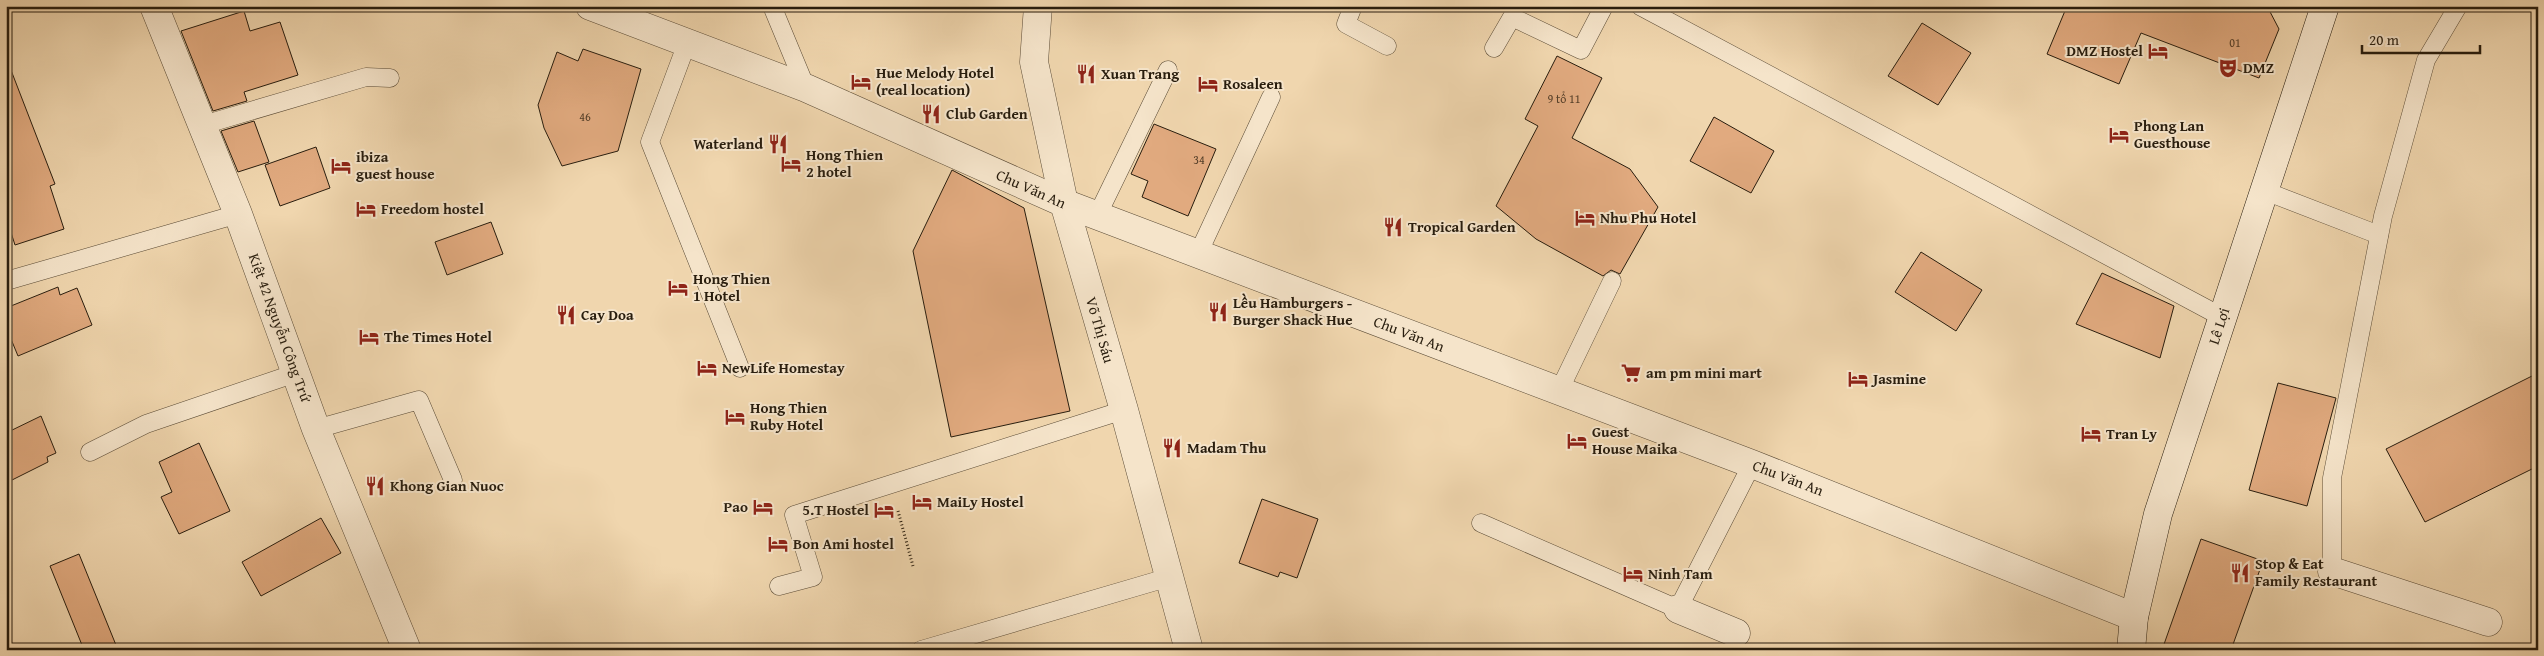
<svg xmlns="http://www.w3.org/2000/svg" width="2544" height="656" font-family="'Gentium Book Plus',serif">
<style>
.building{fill:#e1aa7f;stroke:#281d0e}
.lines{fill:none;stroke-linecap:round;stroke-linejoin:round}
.lane-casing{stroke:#5a4b36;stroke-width:19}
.street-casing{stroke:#5a4b36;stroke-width:29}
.secondary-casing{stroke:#281d0e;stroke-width:29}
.path{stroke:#281d0e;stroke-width:3;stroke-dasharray:1 2.5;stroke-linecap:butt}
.lane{stroke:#f5e4ca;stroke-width:18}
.street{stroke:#f5e4ca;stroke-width:28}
.secondary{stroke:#f5e4ca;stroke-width:28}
.labels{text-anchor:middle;stroke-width:4;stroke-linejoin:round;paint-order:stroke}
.number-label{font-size:12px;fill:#56402a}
.poi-label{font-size:15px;font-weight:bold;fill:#281d0e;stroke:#f5e4ca;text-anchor:start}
.street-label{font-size:15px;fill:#281d0e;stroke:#f5e4ca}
</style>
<rect width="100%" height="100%" fill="#f0d6ae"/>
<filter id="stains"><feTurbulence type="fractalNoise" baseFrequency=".004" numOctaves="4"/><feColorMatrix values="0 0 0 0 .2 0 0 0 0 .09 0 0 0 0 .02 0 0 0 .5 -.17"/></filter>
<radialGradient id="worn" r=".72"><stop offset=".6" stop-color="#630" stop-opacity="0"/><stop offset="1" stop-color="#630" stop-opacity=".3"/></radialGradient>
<!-- building -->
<g class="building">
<path d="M 2067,6 L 2267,6 L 2279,29 L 2259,78 L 2141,33 L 2119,84 L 2047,54 Z"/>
<path d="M 244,11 L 250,31 L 280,22 L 298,75 L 244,92 L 247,101 L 213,111 L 181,31 Z"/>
<path d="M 1922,23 L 1971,53 L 1938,105 L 1888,76 Z"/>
<path d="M 583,49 L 641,69 L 618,151 L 562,166 L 544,128 L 538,105 L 557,52 L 578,61 Z"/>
<path d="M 1557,56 L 1602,78 L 1572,138 L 1630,169 L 1658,207 L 1620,274 L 1611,270 L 1603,276 L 1536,239 L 1496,206 L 1538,126 L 1525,119 Z"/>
<path d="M 9,65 L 55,184 L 50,186 L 64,229 L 15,245 L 6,217 L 6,66 Z"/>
<path d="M 1714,117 L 1774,151 L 1751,193 L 1690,161 Z"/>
<path d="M 254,121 L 269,162 L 238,172 L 221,131 Z"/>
<path d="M 1154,124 L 1216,149 L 1188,216 L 1142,197 L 1148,181 L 1131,174 Z"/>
<path d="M 316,147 L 330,188 L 280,206 L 265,165 Z"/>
<path d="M 952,170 L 1024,208 L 1070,411 L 951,437 L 913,251 Z"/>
<path d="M 491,222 L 503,254 L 447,275 L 435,242 Z"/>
<path d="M 1921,252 L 1982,290 L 1956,331 L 1895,292 Z"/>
<path d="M 2102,273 L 2174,306 L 2160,358 L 2076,324 Z"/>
<path d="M 58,287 L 60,295 L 77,288 L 92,325 L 18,356 L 6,327 L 6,308 Z"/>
<path d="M 2538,373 L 2538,466 L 2425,522 L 2386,449 Z"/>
<path d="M 2278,383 L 2336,398 L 2307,506 L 2249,490 Z"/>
<path d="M 41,416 L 56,453 L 47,457 L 48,462 L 6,483 L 6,433 Z"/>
<path d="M 199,443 L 230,511 L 179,534 L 161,497 L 172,492 L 159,462 Z"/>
<path d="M 1262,499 L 1318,519 L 1297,578 L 1280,572 L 1278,577 L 1239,563 Z"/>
<path d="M 321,518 L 341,553 L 261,596 L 242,562 Z"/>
<path d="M 2201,539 L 2263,561 L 2231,650 L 2162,650 Z"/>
<path d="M 79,554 L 118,650 L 84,650 L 50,566 Z"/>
</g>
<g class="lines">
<defs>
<g id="lane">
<path d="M 772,6 L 806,88"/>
<path d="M 1353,6 L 1346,24 L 1387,46"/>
<path d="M 1640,6 L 2222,317"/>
<path d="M 687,43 L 650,142 L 740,368"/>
<path d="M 1494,48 L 1512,17 L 1581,50 L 1604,6"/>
<path d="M 203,125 L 366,77 L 390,78"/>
<path d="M 2265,191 L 2379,235"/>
<path d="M 1097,216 L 1168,70"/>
<path d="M 1198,254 L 1271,97"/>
<path d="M 6,281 L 238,214"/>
<path d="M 1559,391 L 1612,281"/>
<path d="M 316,429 L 419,400 L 453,480"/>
<path d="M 90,452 L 146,424 L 296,373"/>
<path d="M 1481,523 L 1678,609 L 1752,464"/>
<path d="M 2332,571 L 2332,478 L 2383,216 L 2426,60 L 2458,6"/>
<path d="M 779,586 L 813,577 L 794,515 L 1124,410"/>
<path d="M 921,650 L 1170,577"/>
</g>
<g id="street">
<path d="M 154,6 L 238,214 L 316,429 L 407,650"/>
<path d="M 590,6 L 806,88 L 1064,203 L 1752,464 L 2134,617"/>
<path d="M 1038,6 L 1034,62 L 1064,203 L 1124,410 L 1189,650"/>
<path d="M 2332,571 L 2488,622"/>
<path d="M 1678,609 L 1736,633"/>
</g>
<path id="secondary" d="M 2131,650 L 2134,617 L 2158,514 L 2325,6"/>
</defs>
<!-- lane casing -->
<use href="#lane" class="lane-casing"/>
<!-- street casing -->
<use href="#street" class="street-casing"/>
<!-- secondary casing -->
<use href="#secondary" class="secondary-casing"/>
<!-- path -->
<path class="path" d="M 898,511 L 913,566"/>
<!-- lane -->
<use href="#lane" class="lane"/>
<!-- street -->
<use href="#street" class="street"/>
<!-- secondary -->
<use href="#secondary" class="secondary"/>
</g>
<!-- icons -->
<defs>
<symbol id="hotel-bare" viewBox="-9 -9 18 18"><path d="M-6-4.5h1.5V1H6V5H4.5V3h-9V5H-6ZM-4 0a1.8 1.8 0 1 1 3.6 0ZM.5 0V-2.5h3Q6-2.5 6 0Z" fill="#8f2418" stroke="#f5e4ca" stroke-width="2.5" paint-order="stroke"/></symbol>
<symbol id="theatre-bare" viewBox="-9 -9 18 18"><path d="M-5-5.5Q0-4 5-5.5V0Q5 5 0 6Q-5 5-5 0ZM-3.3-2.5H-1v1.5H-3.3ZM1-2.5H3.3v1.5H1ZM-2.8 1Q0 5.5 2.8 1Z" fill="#8f2418" stroke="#f5e4ca" stroke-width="2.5" paint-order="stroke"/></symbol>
<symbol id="restaurant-bare" viewBox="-9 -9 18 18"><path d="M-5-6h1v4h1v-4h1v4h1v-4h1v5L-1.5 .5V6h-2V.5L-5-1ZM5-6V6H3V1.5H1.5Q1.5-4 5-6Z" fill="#8f2418" stroke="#f5e4ca" stroke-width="2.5" paint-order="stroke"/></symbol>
<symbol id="supermarket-bare" viewBox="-9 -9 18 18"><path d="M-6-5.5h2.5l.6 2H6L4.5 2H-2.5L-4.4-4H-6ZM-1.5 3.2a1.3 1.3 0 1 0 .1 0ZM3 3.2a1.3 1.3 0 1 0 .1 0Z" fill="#8f2418" stroke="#f5e4ca" stroke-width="2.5" paint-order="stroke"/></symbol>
</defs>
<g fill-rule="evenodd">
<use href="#hotel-bare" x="2144" y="37" width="28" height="28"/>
<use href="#theatre-bare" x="2214" y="54" width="28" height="28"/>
<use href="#restaurant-bare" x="1072" y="60" width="28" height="28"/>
<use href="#hotel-bare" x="847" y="68" width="28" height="28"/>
<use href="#hotel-bare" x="1194" y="70" width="28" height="28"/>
<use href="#restaurant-bare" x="917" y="100" width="28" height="28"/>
<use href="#hotel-bare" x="2105" y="121" width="28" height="28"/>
<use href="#restaurant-bare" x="764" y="130" width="28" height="28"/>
<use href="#hotel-bare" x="777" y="150" width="28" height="28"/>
<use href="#hotel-bare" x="327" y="152" width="28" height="28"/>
<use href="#hotel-bare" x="352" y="195" width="28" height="28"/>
<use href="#hotel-bare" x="1571" y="204" width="28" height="28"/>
<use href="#restaurant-bare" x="1379" y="213" width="28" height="28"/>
<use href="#hotel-bare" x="664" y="274" width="28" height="28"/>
<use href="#restaurant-bare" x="1204" y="298" width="28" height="28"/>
<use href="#restaurant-bare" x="552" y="301" width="28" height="28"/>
<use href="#hotel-bare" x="355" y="323" width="28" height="28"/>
<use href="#hotel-bare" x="693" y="354" width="28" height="28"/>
<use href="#supermarket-bare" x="1617" y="359" width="28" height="28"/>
<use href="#hotel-bare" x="1844" y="365" width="28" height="28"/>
<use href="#hotel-bare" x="721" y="403" width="28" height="28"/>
<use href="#hotel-bare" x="2077" y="420" width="28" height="28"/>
<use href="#hotel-bare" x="1563" y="427" width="28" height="28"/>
<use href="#restaurant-bare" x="1158" y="434" width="28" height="28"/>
<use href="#restaurant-bare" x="361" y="472" width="28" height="28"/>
<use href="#hotel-bare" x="908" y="488" width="28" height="28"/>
<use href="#hotel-bare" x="749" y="493" width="28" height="28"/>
<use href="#hotel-bare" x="870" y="496" width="28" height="28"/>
<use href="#hotel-bare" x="764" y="530" width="28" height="28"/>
<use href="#restaurant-bare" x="2226" y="559" width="28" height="28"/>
<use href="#hotel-bare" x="1619" y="560" width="28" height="28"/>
</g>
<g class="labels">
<!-- number labels -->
<g class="number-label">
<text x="2235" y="47">01</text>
<text x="1564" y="103">9 tổ 11</text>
<text x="585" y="121">46</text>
<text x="1199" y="164">34</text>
</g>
<!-- poi labels -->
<g class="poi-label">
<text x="2143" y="56" text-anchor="end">DMZ Hostel</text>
<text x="2243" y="73">DMZ</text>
<text x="876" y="78">Hue Melody Hotel<tspan x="876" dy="17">(real location)</tspan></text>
<text x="1101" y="79">Xuan Trang</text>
<text x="1223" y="89">Rosaleen</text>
<text x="946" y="119">Club Garden</text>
<text x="2134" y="131">Phong Lan<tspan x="2134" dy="17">Guesthouse</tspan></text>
<text x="763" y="149" text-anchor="end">Waterland</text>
<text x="806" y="160">Hong Thien<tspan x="806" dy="17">2 hotel</tspan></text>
<text x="356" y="162">ibiza<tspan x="356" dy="17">guest house</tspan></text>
<text x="381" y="214">Freedom hostel</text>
<text x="1600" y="223">Nhu Phu Hotel</text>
<text x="1408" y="232">Tropical Garden</text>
<text x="693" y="284">Hong Thien<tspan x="693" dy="17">1 Hotel</tspan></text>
<text x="1233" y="308">Lều Hamburgers -<tspan x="1233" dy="17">Burger Shack Hue</tspan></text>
<text x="581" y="320">Cay Doa</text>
<text x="384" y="342">The Times Hotel</text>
<text x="722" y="373">NewLife Homestay</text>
<text x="1646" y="378">am pm mini mart</text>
<text x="1873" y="384">Jasmine</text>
<text x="750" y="413">Hong Thien<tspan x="750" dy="17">Ruby Hotel</tspan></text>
<text x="1592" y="437">Guest<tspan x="1592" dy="17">House Maika</tspan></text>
<text x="2106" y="439">Tran Ly</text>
<text x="1187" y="453">Madam Thu</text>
<text x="390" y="491">Khong Gian Nuoc</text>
<text x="937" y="507">MaiLy Hostel</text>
<text x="748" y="512" text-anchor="end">Pao</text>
<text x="869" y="515" text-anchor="end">5.T Hostel</text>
<text x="793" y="549">Bon Ami hostel</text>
<text x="2255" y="569">Stop &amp; Eat<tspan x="2255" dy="17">Family Restaurant</tspan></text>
<text x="1648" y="579">Ninh Tam</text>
</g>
<!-- street labels -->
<g class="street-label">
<text transform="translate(1031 189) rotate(24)" y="5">Chu Văn An</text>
<text transform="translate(2219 326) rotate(-72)" y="5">Lê Lợi</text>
<text transform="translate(280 328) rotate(70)" y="5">Kiệt 42 Nguyễn Công Trứ</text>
<text transform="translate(1100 330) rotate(74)" y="5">Võ Thị Sáu</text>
<text transform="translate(1409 334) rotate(21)" y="5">Chu Văn An</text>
<text transform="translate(1788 478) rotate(21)" y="5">Chu Văn An</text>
</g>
</g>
<!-- margin -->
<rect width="2544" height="656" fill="none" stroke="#f0d6ae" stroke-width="25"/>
<rect x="8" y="8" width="2529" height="641" fill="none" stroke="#281d0e" stroke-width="2.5"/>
<rect x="12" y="12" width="2519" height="631" fill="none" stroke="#281d0e"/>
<!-- scale -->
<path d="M2362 45v8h118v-8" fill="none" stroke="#281d0e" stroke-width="2.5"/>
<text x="2369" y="45" font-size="15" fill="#281d0e" stroke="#f5e4ca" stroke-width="4" paint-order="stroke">20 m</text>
<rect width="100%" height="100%" filter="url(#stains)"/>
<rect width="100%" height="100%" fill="url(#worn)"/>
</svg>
